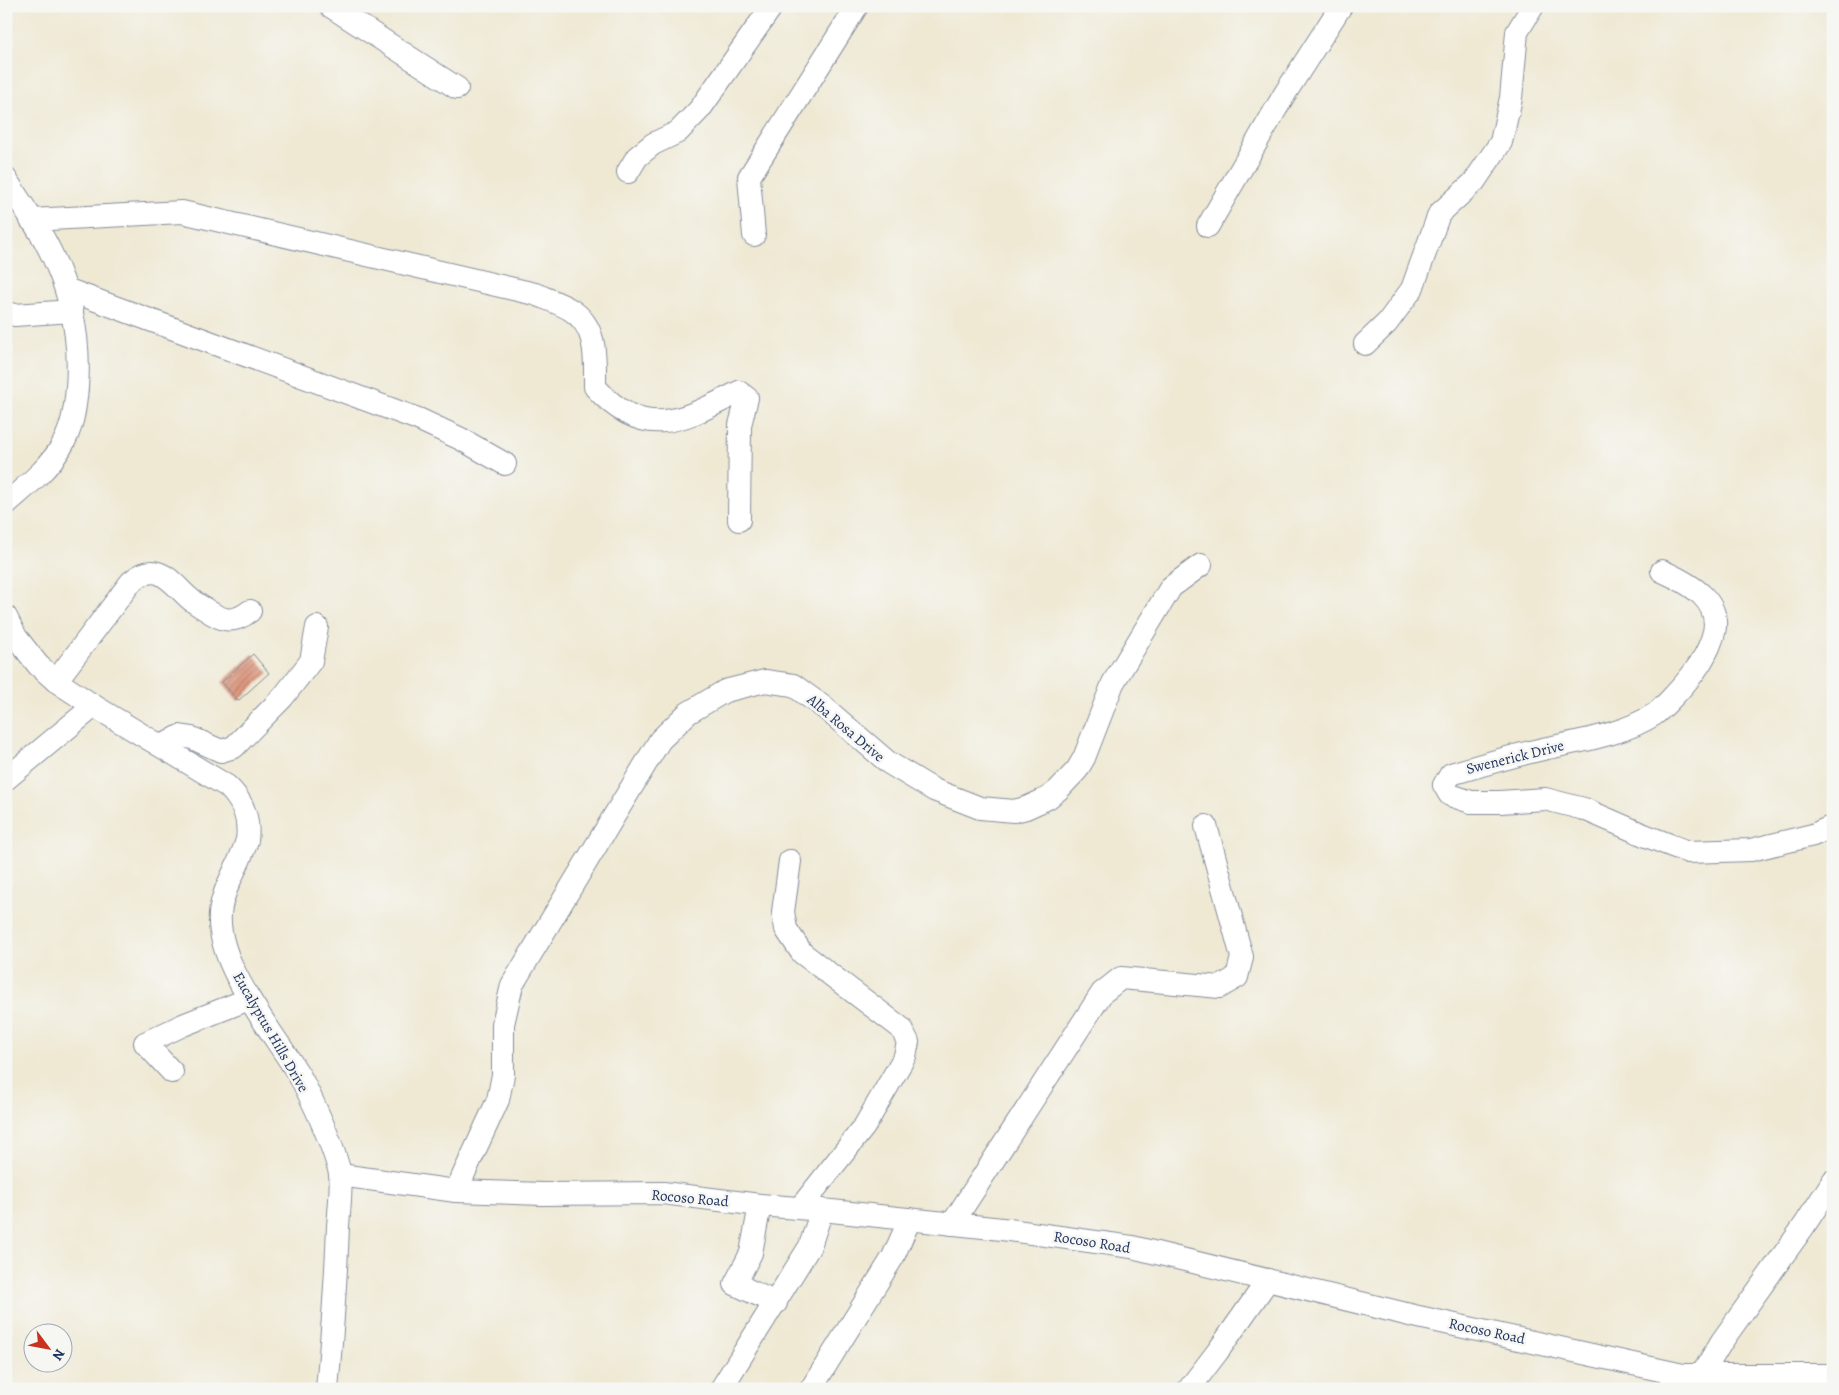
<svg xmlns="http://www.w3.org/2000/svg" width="1839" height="1395" font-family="Alegreya,serif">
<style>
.building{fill:url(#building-hatch)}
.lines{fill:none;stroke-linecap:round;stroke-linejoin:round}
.minor-casing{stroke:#858c99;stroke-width:24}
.minor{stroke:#fff;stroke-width:22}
.labels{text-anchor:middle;stroke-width:5;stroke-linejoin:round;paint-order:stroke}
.street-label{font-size:15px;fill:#1b2f5e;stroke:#f6f6f2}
</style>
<defs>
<pattern id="building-hatch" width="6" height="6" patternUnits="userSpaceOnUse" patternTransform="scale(1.25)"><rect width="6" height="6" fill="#dd977e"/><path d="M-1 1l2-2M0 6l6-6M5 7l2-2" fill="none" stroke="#b27c6a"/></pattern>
</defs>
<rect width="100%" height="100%" fill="#f6f6f2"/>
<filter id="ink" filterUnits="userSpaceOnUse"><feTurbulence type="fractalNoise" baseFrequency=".02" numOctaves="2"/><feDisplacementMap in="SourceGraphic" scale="10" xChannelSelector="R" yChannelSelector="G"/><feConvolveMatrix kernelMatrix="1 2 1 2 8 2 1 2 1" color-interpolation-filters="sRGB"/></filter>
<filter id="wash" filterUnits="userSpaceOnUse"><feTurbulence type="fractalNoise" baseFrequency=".0096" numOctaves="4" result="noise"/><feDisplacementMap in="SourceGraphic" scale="20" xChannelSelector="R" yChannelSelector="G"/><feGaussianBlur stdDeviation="1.12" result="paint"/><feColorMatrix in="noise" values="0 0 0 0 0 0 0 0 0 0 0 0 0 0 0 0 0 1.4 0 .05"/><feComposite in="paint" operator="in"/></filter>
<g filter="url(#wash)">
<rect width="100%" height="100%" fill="#efe9d4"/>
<g id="blocks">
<!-- building -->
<path class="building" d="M 253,654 L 269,673 L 238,701 L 222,682 Z"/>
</g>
</g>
<g filter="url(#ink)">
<use href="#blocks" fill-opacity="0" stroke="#858c99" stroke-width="1"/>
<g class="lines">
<defs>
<g id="minor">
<path d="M 330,6 L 457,88"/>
<path d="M 628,172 L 637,157 L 653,144 L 678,132 L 700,109 L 772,6"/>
<path d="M 6,179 C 19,200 33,220 45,241 C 70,287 81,336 77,388 C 75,410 72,430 60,449 C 46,471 25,487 6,504"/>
<path d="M 31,220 L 182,212 L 535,294 C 547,299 560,303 571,310 C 598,327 595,359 595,387 C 645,443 683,420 739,392 L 747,398 L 740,425 L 739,520"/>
<path d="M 1208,226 L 1284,95 L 1341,6"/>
<path d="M 754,235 L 749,177 L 857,6"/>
<path d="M 66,289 L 418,419 L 461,439 L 505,464"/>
<path d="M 6,313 L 15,315 L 72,311"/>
<path d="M 1365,344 L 1387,323 L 1412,289 L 1439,214 L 1474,182 L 1501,142 L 1511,98 L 1517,32 L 1533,6"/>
<path d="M 1662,571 C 1689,583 1726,602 1712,639 C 1704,663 1687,682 1669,701 C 1665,705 1660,710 1655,714 C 1623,735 1580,741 1543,749 C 1512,756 1481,765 1451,774 L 1444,785 L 1450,795 L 1471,802 L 1500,802 L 1545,799 L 1584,809 L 1644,835 L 1688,852 L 1751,850 L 1813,835 L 1833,826"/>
<path d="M 6,617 L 16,637 L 38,665 L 56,681 L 94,706 L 227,786 C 243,801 250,818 247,840 C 240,865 222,888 220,914 C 216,967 278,1037 303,1082 C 317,1110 332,1142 340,1173 C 342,1186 339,1212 338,1226 C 336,1281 332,1335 327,1389"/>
<path d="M 56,681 L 131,582 C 157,559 170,581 189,598 C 193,602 199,605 205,609 C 221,620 232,625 250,611"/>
<path d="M 162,746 L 180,736 L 192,738 L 221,751 L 234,747 L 283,697 L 311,661 L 317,627"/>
<path d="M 6,779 L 94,706"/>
<path d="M 790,861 L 783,912 L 786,929 L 802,953 L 901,1028 L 908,1042 L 905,1056 L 864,1127 L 800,1208"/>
<path d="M 172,1072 L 145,1043 L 183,1025 L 249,999"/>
<path d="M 340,1175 L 456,1191 L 542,1194 L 663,1193 L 760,1205 L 822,1210 L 1002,1229 L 1132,1247 L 1414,1316 L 1683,1375 L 1833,1375"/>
<path d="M 456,1191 L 498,1100 L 503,1075 L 503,1024 L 512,985 L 660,740 L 688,713 L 725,691 L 765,681 L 793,685 L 826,709 L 889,763 L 934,790 L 980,808 L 1014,811 L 1026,808 L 1048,798 L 1058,790 L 1077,770 L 1084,758 L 1113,683 L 1171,587 L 1201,565"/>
<path d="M 760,1205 L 751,1253 L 735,1284 L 776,1303"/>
<path d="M 952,1224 L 1102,993 L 1121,978 L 1220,987 L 1237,977 L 1242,957 L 1206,826"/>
<path d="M 1701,1376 L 1722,1341 L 1804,1226 L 1833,1181"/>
<path d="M 721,1389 L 810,1246 L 822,1210"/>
<path d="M 811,1389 L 893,1257 L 910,1219"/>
<path d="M 1189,1389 L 1218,1351 L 1268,1280"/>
</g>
</defs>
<!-- minor casing -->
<use href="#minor" class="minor-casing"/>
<!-- minor -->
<use href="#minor" class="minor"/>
</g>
</g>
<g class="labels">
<!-- street labels -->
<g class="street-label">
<text transform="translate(846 728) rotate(40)" y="5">Alba Rosa Drive</text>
<text transform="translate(1515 757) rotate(-14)" y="5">Swenerick Drive</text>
<text transform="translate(271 1032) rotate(60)" y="5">Eucalyptus Hills Drive</text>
<text transform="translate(690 1198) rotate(5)" y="5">Rocoso Road</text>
<text transform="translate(1092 1242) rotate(9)" y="5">Rocoso Road</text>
<text transform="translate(1487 1331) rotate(12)" y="5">Rocoso Road</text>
</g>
</g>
<!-- margin -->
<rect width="1839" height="1395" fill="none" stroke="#f6f6f2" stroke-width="25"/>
<!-- north arrow -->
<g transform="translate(48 1348) rotate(122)"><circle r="24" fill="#f6f6f2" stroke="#9ea6b7"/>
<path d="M0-4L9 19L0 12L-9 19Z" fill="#c8321e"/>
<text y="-8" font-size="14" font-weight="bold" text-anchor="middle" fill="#1b2f5e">N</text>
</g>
</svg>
